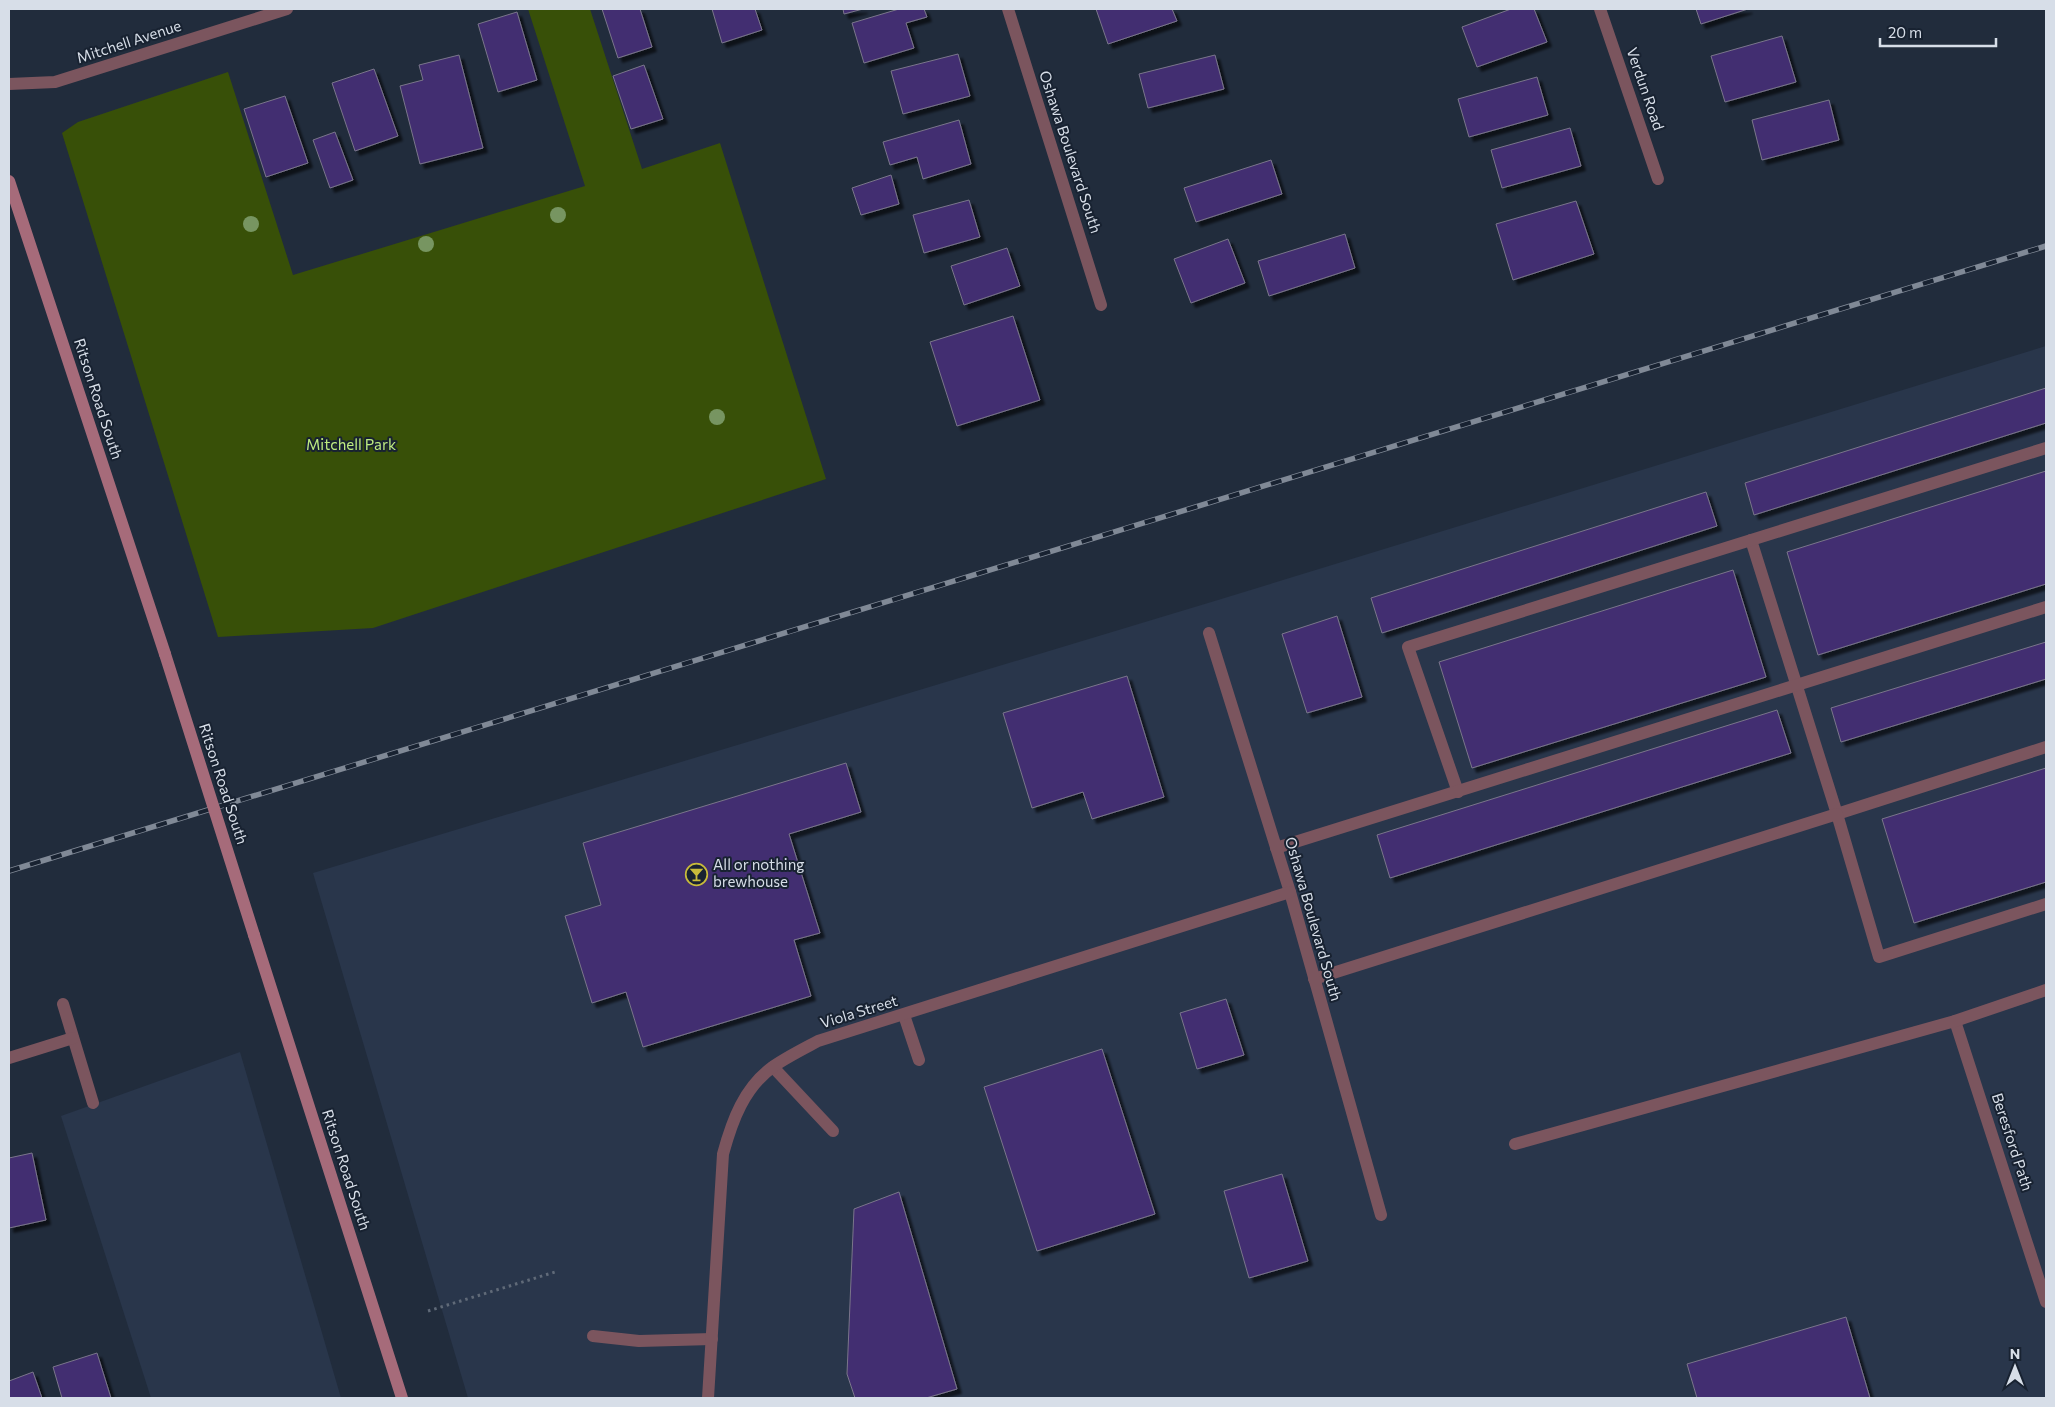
<svg xmlns="http://www.w3.org/2000/svg" width="2055" height="1407" font-family="Commissioner,sans-serif">
<style>
.built{fill:#29364b}
.green{fill:#385008}
.building{fill:#432d71;stroke:#7a768b;filter:url(#shadow)}
.lines{fill:none;stroke-linecap:round;stroke-linejoin:round}
.path{stroke:#606a78;stroke-width:3;stroke-dasharray:2.5 4;stroke-linecap:butt}
.service{stroke:#7b555e;stroke-width:12}
.minor{stroke:#7b555e;stroke-width:12}
.secondary{stroke:#a66b7a;stroke-width:12}
.rail-casing{stroke:#808996;stroke-width:5.5}
.rail{stroke:#182231;stroke-width:4;stroke-dasharray:11;stroke-linecap:butt}
.secondary-bridge{stroke:#a66b7a;stroke-width:12}
.tree{fill:#779561}
.labels{text-anchor:middle;stroke-width:4;stroke-linejoin:round;paint-order:stroke}
.street-label{font-size:15px;fill:#d7dee8;stroke:#182231}
.park-label{font-size:15px;fill:#beeb80;stroke:#182231}
.poi-label{font-size:15px;fill:#d7dee8;stroke:#182231;text-anchor:start}
</style>
<defs>
<filter id="shadow"><feDropShadow dx="4.5" dy="4.5" stdDeviation="1" flood-color="#0009"/></filter>
</defs>
<rect width="100%" height="100%" fill="#212c3c"/>
<!-- built -->
<g class="built">
<path d="M 2046,346 L 2046,1398 L 468,1398 L 313,873 L 1218,600 Z"/>
<path d="M 240,1052 L 341,1398 L 151,1398 L 61,1116 Z"/>
</g>
<!-- green -->
<path class="green" d="M 528,9 L 590,9 L 642,169 L 720,143 L 826,479 L 373,628 L 218,637 L 62,133 L 78,122 L 228,72 L 293,275 L 585,186 Z"/>
<!-- building -->
<g class="building">
<path d="M 602,9 L 640,9 L 652,47 L 618,58 Z"/>
<path d="M 712,9 L 755,9 L 762,30 L 722,43 Z"/>
<path d="M 843,9 L 863,9 L 844,14 Z"/>
<path d="M 899,9 L 924,9 L 927,17 L 906,23 L 914,48 L 864,63 L 852,23 Z"/>
<path d="M 1096,9 L 1172,9 L 1177,21 L 1108,44 Z"/>
<path d="M 1511,9 L 1534,9 L 1547,42 L 1477,67 L 1462,27 Z"/>
<path d="M 1696,9 L 1748,9 L 1701,24 Z"/>
<path d="M 517,12 L 537,80 L 498,92 L 478,24 Z"/>
<path d="M 1782,36 L 1796,82 L 1725,102 L 1711,56 Z"/>
<path d="M 958,54 L 970,96 L 903,114 L 891,71 Z"/>
<path d="M 459,55 L 483,148 L 420,164 L 400,86 L 423,80 L 419,65 Z"/>
<path d="M 1215,55 L 1224,89 L 1148,108 L 1139,74 Z"/>
<path d="M 644,65 L 663,119 L 631,129 L 613,76 Z"/>
<path d="M 374,69 L 398,136 L 355,151 L 332,83 Z"/>
<path d="M 1537,77 L 1548,115 L 1469,137 L 1458,99 Z"/>
<path d="M 285,96 L 308,163 L 266,177 L 244,109 Z"/>
<path d="M 1829,100 L 1839,140 L 1762,160 L 1752,120 Z"/>
<path d="M 959,120 L 971,164 L 923,179 L 917,157 L 890,165 L 883,142 Z"/>
<path d="M 1570,128 L 1581,166 L 1502,188 L 1491,150 Z"/>
<path d="M 335,132 L 353,180 L 330,188 L 313,140 Z"/>
<path d="M 1271,160 L 1282,194 L 1196,222 L 1184,188 Z"/>
<path d="M 891,175 L 899,204 L 861,215 L 852,188 Z"/>
<path d="M 969,200 L 980,237 L 924,253 L 913,215 Z"/>
<path d="M 1576,201 L 1594,254 L 1513,280 L 1496,224 Z"/>
<path d="M 1345,234 L 1355,268 L 1269,296 L 1258,261 Z"/>
<path d="M 1228,239 L 1245,283 L 1191,303 L 1174,259 Z"/>
<path d="M 1007,248 L 1020,286 L 964,305 L 951,266 Z"/>
<path d="M 1013,316 L 1040,400 L 957,426 L 930,342 Z"/>
<path d="M 2046,388 L 2046,423 L 1754,515 L 1745,483 Z"/>
<path d="M 2046,471 L 2046,584 L 1818,655 L 1787,552 Z"/>
<path d="M 1706,492 L 1717,526 L 1382,633 L 1371,598 Z"/>
<path d="M 1733,570 L 1766,677 L 1472,768 L 1439,662 Z"/>
<path d="M 1337,616 L 1362,697 L 1307,713 L 1282,634 Z"/>
<path d="M 2046,642 L 2046,679 L 1841,742 L 1831,708 Z"/>
<path d="M 1127,676 L 1164,797 L 1092,819 L 1083,792 L 1032,808 L 1003,713 Z"/>
<path d="M 1777,710 L 1791,753 L 1390,878 L 1377,835 Z"/>
<path d="M 846,763 L 861,812 L 789,834 L 820,933 L 794,940 L 811,996 L 643,1047 L 626,992 L 592,1003 L 565,916 L 601,905 L 583,843 Z"/>
<path d="M 2046,768 L 2046,882 L 1914,923 L 1882,819 Z"/>
<path d="M 1226,999 L 1244,1055 L 1197,1069 L 1180,1013 Z"/>
<path d="M 1102,1049 L 1155,1214 L 1037,1251 L 984,1087 Z"/>
<path d="M 32,1153 L 46,1220 L 9,1228 L 9,1158 Z"/>
<path d="M 1282,1174 L 1308,1261 L 1249,1278 L 1224,1191 Z"/>
<path d="M 899,1192 L 957,1389 L 926,1398 L 855,1398 L 847,1374 L 854,1209 Z"/>
<path d="M 1846,1317 L 1870,1398 L 1697,1398 L 1687,1364 Z"/>
<path d="M 97,1353 L 111,1398 L 62,1398 L 53,1367 Z"/>
<path d="M 33,1372 L 42,1398 L 9,1398 L 9,1381 Z"/>
</g>
<g class="lines">
<!-- path -->
<path class="path" d="M 428,1311 L 555,1272"/>
<!-- service -->
<g class="service">
<path d="M 1751,540 L 1837,814 L 2046,747"/>
<path d="M 1458,792 L 1408,647 L 2046,448"/>
<path d="M 1276,848 L 2046,607"/>
<path d="M 1314,979 L 1837,814 L 1879,957 L 2046,904"/>
<path d="M 63,1004 L 93,1103"/>
<path d="M 904,1015 L 919,1060"/>
<path d="M 773,1067 L 833,1131"/>
<path d="M 593,1336 L 639,1341 L 712,1339"/>
</g>
<!-- minor -->
<g class="minor">
<path d="M 1008,9 L 1101,305"/>
<path d="M 1600,9 L 1658,179"/>
<path d="M 9,84 L 55,82 L 287,9"/>
<path d="M 1209,633 L 1290,892 L 1381,1215"/>
<path d="M 1955,1021 L 2046,1302"/>
<path d="M 9,1058 L 73,1038"/>
<path d="M 1515,1144 L 1955,1021 L 2046,990"/>
<path d="M 708,1398 L 723,1154 C 732,1121 744,1087 774,1066 C 787,1057 803,1049 818,1041 L 1290,892"/>
</g>
<!-- secondary -->
<g class="secondary">
<path d="M 9,181 L 165,654"/>
<path d="M 254,935 L 402,1398"/>
</g>
<defs>
<path id="rail" d="M 9,871 L 2046,246"/>
</defs>
<!-- rail casing -->
<use href="#rail" class="rail-casing"/>
<!-- rail -->
<use href="#rail" class="rail"/>
<!-- secondary-bridge -->
<path class="secondary-bridge" d="M 165,654 L 254,935"/>
</g>
<!-- trees -->
<g class="tree">
<circle cx="558" cy="215" r="8"/>
<circle cx="251" cy="224" r="8"/>
<circle cx="426" cy="244" r="8"/>
<circle cx="717" cy="417" r="8"/>
</g>
<!-- icons -->
<defs>
<symbol id="bar-ring" viewBox="-11 -11 22 22"><circle r="9.5" fill="#182231" stroke="#c8bb3b" stroke-width="1.5"/><path d="M-6-5H6L.8 .8V4.5H3.5V6h-7V4.5H-.8V.8Z" fill="#c8bb3b"/></symbol>
</defs>
<g fill-rule="evenodd">
<use href="#bar-ring" x="684" y="862" width="25" height="25"/>
</g>
<g class="labels">
<!-- street labels -->
<g class="street-label">
<text transform="translate(129 42) rotate(-18)" y="5">Mitchell Avenue</text>
<text transform="translate(1645 89) rotate(71)" y="5">Verdun Road</text>
<text transform="translate(1070 152) rotate(72)" y="5">Oshawa Boulevard South</text>
<text transform="translate(98 399) rotate(72)" y="5">Ritson Road South</text>
<text transform="translate(223 784) rotate(72)" y="5">Ritson Road South</text>
<text transform="translate(1313 919) rotate(74)" y="5">Oshawa Boulevard South</text>
<text transform="translate(859 1012) rotate(-17)" y="5">Viola Street</text>
<text transform="translate(2012 1142) rotate(72)" y="5">Beresford Path</text>
<text transform="translate(346 1170) rotate(72)" y="5">Ritson Road South</text>
</g>
<!-- park labels -->
<g class="park-label">
<text x="351" y="450">Mitchell Park</text>
</g>
<!-- poi labels -->
<g class="poi-label">
<text x="713" y="870">All or nothing<tspan x="713" dy="17">brewhouse</tspan></text>
</g>
</g>
<!-- border -->
<rect width="2055" height="1407" fill="none" stroke="#d7dee8" stroke-width="20"/>
<!-- north arrow -->
<g transform="translate(2015 1367)" stroke="#182231" stroke-width="4" paint-order="stroke">
<path d="M0-4L9 19L0 12L-9 19Z" fill="#d7dee8"/>
<text y="-8" font-size="14" font-weight="bold" text-anchor="middle" fill="#d7dee8">N</text>
</g>
<!-- scale -->
<path d="M1880 38v8h116v-8" fill="none" stroke="#d7dee8" stroke-width="2.5"/>
<text x="1888" y="38" font-size="15" fill="#d7dee8" stroke="#182231" stroke-width="4" paint-order="stroke">20 m</text>
</svg>
